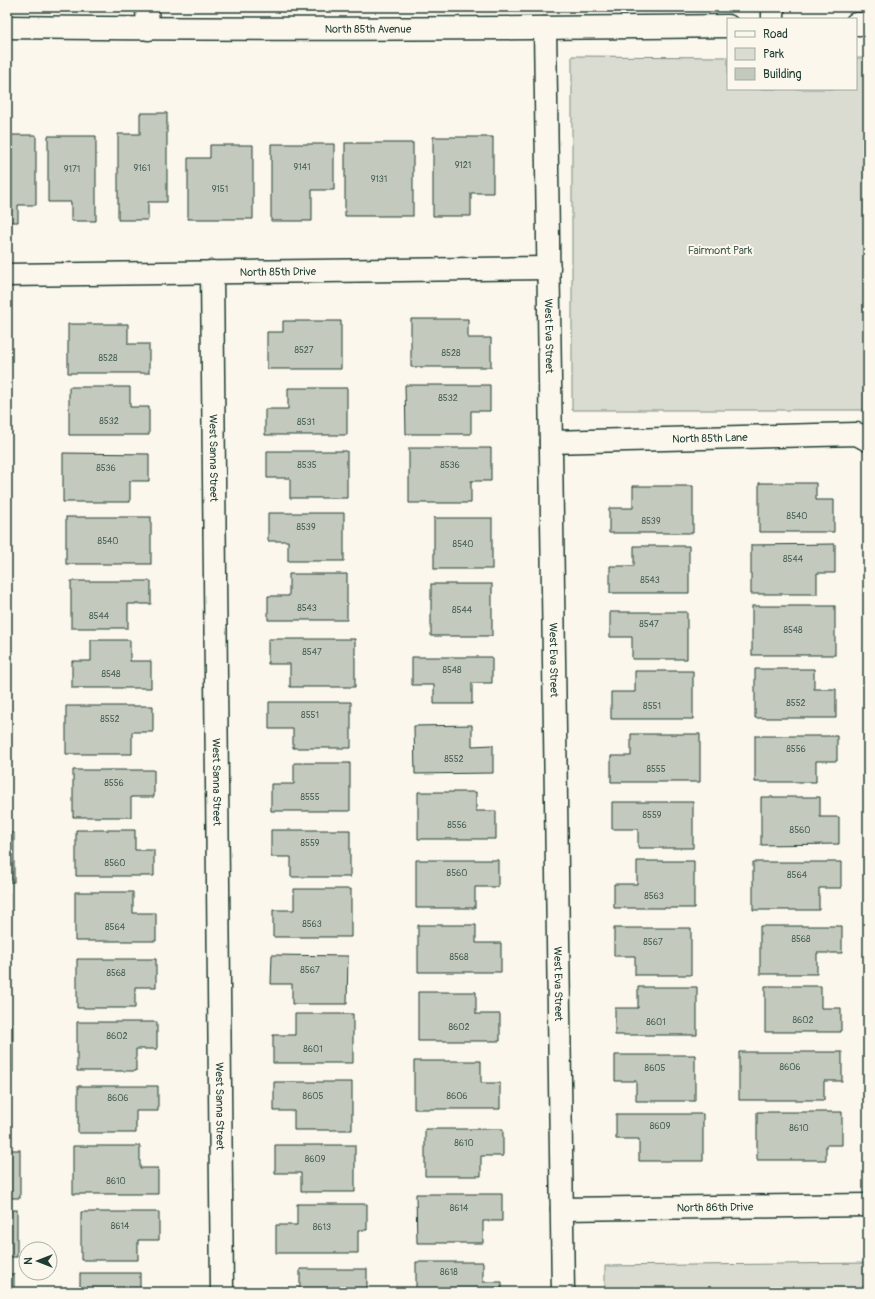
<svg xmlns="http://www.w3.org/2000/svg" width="875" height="1299" font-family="Pangolin,sans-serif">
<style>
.green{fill:#dbdcd1;stroke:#7d8c82}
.building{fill:#c4c9be;stroke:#1f3d34}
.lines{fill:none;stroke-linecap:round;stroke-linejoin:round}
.minor-casing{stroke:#1f3d34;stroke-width:25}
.tertiary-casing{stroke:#1f3d34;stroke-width:25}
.minor{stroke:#fbf7ec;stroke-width:22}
.tertiary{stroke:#fbf7ec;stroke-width:22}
.labels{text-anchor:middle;stroke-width:4;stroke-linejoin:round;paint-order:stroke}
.number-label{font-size:9px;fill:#486056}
.street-label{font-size:11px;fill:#1f3d34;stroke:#fbf7ec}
.park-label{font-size:11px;fill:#455d53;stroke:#fbf7ec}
</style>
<rect width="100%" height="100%" fill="#fbf7ec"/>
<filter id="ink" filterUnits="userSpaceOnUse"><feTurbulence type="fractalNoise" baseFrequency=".025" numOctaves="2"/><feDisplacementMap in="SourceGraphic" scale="8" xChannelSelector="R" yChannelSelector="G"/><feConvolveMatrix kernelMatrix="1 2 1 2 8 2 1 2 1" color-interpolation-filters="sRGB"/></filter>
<g filter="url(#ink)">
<!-- green -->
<g class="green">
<path d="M 572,56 L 728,57 L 728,89 L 856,89 L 856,58 L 868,58 L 868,410 L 572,410 Z"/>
<path d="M 868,1263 L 868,1292 L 605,1292 L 605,1266 Z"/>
</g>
<!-- building -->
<g class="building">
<path d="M 140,113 L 167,113 L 167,202 L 148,202 L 148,220 L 118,220 L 118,134 L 140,134 Z"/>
<path d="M 7,135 L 36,135 L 36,205 L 18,205 L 18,222 L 7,222 Z"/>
<path d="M 48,136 L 96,136 L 96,221 L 71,221 L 71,202 L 48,202 Z"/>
<path d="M 433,137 L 493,137 L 493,193 L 471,193 L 471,216 L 433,216 Z"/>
<rect x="345" y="143" width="68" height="73"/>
<path d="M 271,144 L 334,144 L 334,190 L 312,190 L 312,221 L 271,221 Z"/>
<path d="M 210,145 L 253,145 L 253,219 L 188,219 L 188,158 L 210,158 Z"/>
<path d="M 411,319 L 468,319 L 468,338 L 491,338 L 491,367 L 411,367 Z"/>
<path d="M 283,321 L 341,321 L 341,369 L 267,369 L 267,332 L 283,332 Z"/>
<path d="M 68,324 L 128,324 L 128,344 L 149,344 L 149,373 L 68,373 Z"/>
<path d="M 405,385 L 490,385 L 490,411 L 471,411 L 471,434 L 406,434 Z"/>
<path d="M 69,387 L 130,387 L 130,407 L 149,407 L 149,435 L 69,435 Z"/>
<path d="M 288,388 L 347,388 L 347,435 L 265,435 L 265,409 L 288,409 Z"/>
<path d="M 409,448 L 491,448 L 491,481 L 471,481 L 471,503 L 409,503 Z"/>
<path d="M 267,451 L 347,451 L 347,498 L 290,498 L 290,478 L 267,478 Z"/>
<path d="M 63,453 L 149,454 L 149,481 L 130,481 L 130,502 L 63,502 Z"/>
<path d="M 759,483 L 816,483 L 816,500 L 834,500 L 834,532 L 759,532 Z"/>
<path d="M 633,486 L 693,486 L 693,533 L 609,533 L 609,508 L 633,508 Z"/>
<path d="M 268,513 L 344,513 L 344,561 L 288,561 L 288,541 L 268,541 Z"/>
<rect x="66" y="517" width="85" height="47"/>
<rect x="434" y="518" width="58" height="51"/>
<path d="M 835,544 L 835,573 L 817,573 L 817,594 L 751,594 L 751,545 Z"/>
<path d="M 634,546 L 689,546 L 689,593 L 610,593 L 610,566 L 634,566 Z"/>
<path d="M 289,574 L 347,574 L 347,620 L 268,620 L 268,596 L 289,596 Z"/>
<path d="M 71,581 L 151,581 L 151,604 L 128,604 L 128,628 L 71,628 Z"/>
<rect x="431" y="584" width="61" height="52"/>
<rect x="752" y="606" width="83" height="49"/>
<path d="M 610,612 L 687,612 L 687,659 L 632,659 L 632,637 L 610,637 Z"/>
<path d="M 268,639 L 355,639 L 355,687 L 290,687 L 290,664 L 268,664 Z"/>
<path d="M 91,640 L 130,640 L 130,661 L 151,661 L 151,688 L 72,688 L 72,661 L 91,661 Z"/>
<path d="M 412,657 L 492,657 L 492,683 L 472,683 L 472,704 L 434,704 L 434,685 L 412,685 Z"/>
<path d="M 755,669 L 814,669 L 814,689 L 836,689 L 836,718 L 755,718 Z"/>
<path d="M 635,671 L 693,671 L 693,719 L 611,719 L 611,692 L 635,692 Z"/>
<path d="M 269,702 L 351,702 L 351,748 L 293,748 L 293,729 L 269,729 Z"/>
<path d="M 66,706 L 153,706 L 153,732 L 132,732 L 132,754 L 66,754 Z"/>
<path d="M 472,725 L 472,746 L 493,745 L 493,773 L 415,774 L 414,726 Z"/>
<path d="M 631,734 L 700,734 L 700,782 L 611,782 L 611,756 L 631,756 Z"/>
<path d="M 755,736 L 837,736 L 837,761 L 816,761 L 816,782 L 755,782 Z"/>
<path d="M 294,763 L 350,763 L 350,811 L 271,811 L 271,784 L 294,784 Z"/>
<path d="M 73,770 L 154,770 L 154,797 L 131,797 L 131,817 L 73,817 Z"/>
<path d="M 418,792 L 476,792 L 476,811 L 496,811 L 496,839 L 418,839 Z"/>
<path d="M 761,797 L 820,797 L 820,817 L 839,817 L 839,844 L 761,845 Z"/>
<path d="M 612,802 L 693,802 L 693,848 L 638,848 L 638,829 L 612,829 Z"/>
<path d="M 76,830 L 135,830 L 135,850 L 154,850 L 154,876 L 76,876 Z"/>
<path d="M 271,830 L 350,830 L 350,877 L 291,877 L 291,857 L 271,857 Z"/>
<rect x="7" y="833" width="7" height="49"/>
<path d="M 416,860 L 498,860 L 498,887 L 475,887 L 475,908 L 416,908 Z"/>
<path d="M 637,861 L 694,861 L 694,908 L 614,908 L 614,884 L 637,884 Z"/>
<path d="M 753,862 L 841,862 L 841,888 L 819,888 L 819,910 L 753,910 Z"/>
<path d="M 294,889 L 351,889 L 351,937 L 273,937 L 273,910 L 294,910 Z"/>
<path d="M 75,892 L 133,892 L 133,913 L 156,913 L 156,941 L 75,941 Z"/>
<rect x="7" y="893" width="2" height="49"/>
<path d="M 418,925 L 476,925 L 476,943 L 501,943 L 501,972 L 418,972 Z"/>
<path d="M 760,926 L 842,926 L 842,953 L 817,953 L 817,974 L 760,974 Z"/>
<path d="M 614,928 L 691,928 L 691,975 L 635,975 L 635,956 L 614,956 Z"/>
<path d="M 272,955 L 348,956 L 347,1004 L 292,1004 L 292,984 L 271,984 Z"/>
<path d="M 77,959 L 156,959 L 156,987 L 135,987 L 135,1008 L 77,1008 Z"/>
<path d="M 765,986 L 821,986 L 821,1008 L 841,1008 L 841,1032 L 765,1032 Z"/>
<path d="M 638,987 L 697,987 L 697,1035 L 615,1035 L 615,1008 L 638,1008 Z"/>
<path d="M 418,992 L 476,992 L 476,1014 L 500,1014 L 500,1041 L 418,1041 Z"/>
<path d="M 295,1014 L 353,1014 L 353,1063 L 273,1063 L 273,1035 L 295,1035 Z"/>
<path d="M 77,1022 L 157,1022 L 157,1049 L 136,1049 L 136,1071 L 77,1071 Z"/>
<rect x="7" y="1024" width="6" height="48"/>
<path d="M 739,1052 L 842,1052 L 842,1081 L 824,1081 L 824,1100 L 739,1100 Z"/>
<path d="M 615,1055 L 695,1055 L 695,1101 L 636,1101 L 636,1081 L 615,1081 Z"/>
<path d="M 414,1061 L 481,1061 L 481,1083 L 500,1083 L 500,1109 L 414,1109 Z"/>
<path d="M 274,1082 L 352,1082 L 352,1130 L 294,1130 L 294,1111 L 274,1111 Z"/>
<rect x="7" y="1083" width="1" height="49"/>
<path d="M 78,1086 L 158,1086 L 158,1111 L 136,1111 L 136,1133 L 78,1133 Z"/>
<path d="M 757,1112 L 842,1112 L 842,1145 L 826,1145 L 826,1160 L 757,1160 Z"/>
<path d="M 616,1114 L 703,1114 L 703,1161 L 639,1161 L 639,1139 L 616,1139 Z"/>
<path d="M 425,1129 L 503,1129 L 503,1156 L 481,1156 L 481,1176 L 425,1176 Z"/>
<path d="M 275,1145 L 355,1145 L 355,1192 L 301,1192 L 301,1173 L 275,1173 Z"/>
<path d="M 73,1146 L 140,1146 L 140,1168 L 158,1168 L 158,1194 L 73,1194 Z"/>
<rect x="7" y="1150" width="13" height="48"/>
<path d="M 416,1194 L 502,1194 L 502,1221 L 483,1221 L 483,1243 L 417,1243 Z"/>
<path d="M 297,1204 L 367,1204 L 367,1230 L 358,1230 L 358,1253 L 276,1253 L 276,1225 L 297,1225 Z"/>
<rect x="7" y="1210" width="10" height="47"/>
<path d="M 81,1212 L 159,1212 L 159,1240 L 138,1240 L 138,1260 L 81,1260 Z"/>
<path d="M 416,1262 L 483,1262 L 483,1282 L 502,1282 L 502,1292 L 416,1292 Z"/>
<path d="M 300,1269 L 367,1269 L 367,1292 L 277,1292 L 277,1289 L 300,1289 Z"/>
<rect x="80" y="1273" width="60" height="19"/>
<rect x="7" y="1274" width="7" height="18"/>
</g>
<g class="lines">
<defs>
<g id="minor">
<path d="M 147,7 L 148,29"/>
<path d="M 773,7 L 773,19"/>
<path id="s1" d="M 545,28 L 563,1292"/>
<path id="s2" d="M 212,272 L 222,1292"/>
<path id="s3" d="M 7,275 L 549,268"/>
<path id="s4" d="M 551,442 L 857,434 L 868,440"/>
<path id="s5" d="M 562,1209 L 868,1205"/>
</g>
<g id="tertiary">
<path d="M 856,24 L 868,24"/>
<path id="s6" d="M 7,27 C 247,30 488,29 728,26"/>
</g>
</defs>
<!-- minor casing -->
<use href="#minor" class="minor-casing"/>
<!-- tertiary casing -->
<use href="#tertiary" class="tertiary-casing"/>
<!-- minor -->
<use href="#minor" class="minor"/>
<!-- tertiary -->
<use href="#tertiary" class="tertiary"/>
</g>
</g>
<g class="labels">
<!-- number labels -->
<g class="number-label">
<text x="463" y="168">9121</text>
<text x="302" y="170">9141</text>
<text x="142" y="171">9161</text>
<text x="72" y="172">9171</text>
<text x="379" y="182">9131</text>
<text x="220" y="192">9151</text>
<text x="304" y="353">8527</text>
<text x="451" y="356">8528</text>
<text x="108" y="361">8528</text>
<text x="448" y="401">8532</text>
<text x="109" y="424">8532</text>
<text x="306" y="425">8531</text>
<text x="307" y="468">8535</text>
<text x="450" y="468">8536</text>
<text x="106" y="471">8536</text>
<text x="797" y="519">8540</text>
<text x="651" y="524">8539</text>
<text x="306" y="530">8539</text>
<text x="108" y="544">8540</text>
<text x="463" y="547">8540</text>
<text x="793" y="562">8544</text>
<text x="650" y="583">8543</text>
<text x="307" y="611">8543</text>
<text x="462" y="613">8544</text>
<text x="99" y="619">8544</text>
<text x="649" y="627">8547</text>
<text x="793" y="633">8548</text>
<text x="312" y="655">8547</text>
<text x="452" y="673">8548</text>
<text x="111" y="677">8548</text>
<text x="796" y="706">8552</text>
<text x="652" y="709">8551</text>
<text x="310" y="718">8551</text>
<text x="110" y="722">8552</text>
<text x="796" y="752">8556</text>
<text x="454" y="762">8552</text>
<text x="656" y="772">8555</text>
<text x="114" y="786">8556</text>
<text x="310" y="800">8555</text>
<text x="652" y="818">8559</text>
<text x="457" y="828">8556</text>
<text x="800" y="833">8560</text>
<text x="310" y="846">8559</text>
<text x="115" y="866">8560</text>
<text x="457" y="876">8560</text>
<text x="797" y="878">8564</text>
<text x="654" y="899">8563</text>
<text x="312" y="927">8563</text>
<text x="115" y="930">8564</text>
<text x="801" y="942">8568</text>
<text x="653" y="945">8567</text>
<text x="459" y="960">8568</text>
<text x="310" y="973">8567</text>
<text x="116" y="976">8568</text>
<text x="803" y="1023">8602</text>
<text x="656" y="1025">8601</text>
<text x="459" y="1030">8602</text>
<text x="117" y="1039">8602</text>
<text x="313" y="1052">8601</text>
<text x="790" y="1070">8606</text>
<text x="655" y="1071">8605</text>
<text x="313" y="1099">8605</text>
<text x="457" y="1099">8606</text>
<text x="118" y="1101">8606</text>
<text x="660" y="1129">8609</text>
<text x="799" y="1131">8610</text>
<text x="464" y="1146">8610</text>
<text x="315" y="1162">8609</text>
<text x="116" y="1184">8610</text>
<text x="459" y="1211">8614</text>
<text x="120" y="1229">8614</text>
<text x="322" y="1230">8613</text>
<text x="449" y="1275">8618</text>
</g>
<!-- street labels -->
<g class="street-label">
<text dy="4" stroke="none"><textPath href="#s6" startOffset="361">North 85th Avenue</textPath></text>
<text dy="4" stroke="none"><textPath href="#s3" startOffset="271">North 85th Drive</textPath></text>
<text dy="4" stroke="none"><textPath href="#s1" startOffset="308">West Eva Street</textPath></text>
<text dy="4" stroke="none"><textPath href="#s4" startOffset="159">North 85th Lane</textPath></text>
<text dy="4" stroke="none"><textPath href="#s2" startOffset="186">West Sanna Street</textPath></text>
<text dy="4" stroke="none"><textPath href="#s1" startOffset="632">West Eva Street</textPath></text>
<text dy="4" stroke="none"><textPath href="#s2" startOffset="510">West Sanna Street</textPath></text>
<text dy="4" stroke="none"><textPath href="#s1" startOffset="956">West Eva Street</textPath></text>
<text dy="4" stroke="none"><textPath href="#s2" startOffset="834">West Sanna Street</textPath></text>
<text dy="4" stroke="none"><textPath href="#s5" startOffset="153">North 86th Drive</textPath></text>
</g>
<!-- park labels -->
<g class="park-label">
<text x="720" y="254">Fairmont Park</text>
</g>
</g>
<!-- margin -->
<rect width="875" height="1299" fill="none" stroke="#fbf7ec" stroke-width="24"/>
<rect x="12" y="12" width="851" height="1275" fill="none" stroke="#1f3d34" stroke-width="1.5" filter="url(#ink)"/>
<!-- legend -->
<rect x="727" y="18" width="130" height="72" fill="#fbf7ec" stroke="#a3ada2"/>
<rect x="735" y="31" width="20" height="6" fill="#fbf7ec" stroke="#a3ada2"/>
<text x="763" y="38" font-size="12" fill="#1f3d34">Road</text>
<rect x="735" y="48" width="20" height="12" fill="#dbdcd1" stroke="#a3ada2"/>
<text x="763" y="58" font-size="12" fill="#1f3d34">Park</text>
<rect x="735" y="68" width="20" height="12" fill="#c4c9be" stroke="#a3ada2"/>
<text x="763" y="78" font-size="12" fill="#1f3d34">Building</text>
<!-- north arrow -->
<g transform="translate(38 1261) rotate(270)"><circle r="19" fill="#fbf7ec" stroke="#a3ada2"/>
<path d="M0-3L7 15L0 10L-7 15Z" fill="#1f3d34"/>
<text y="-6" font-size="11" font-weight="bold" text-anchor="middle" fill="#1f3d34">N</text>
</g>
</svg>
